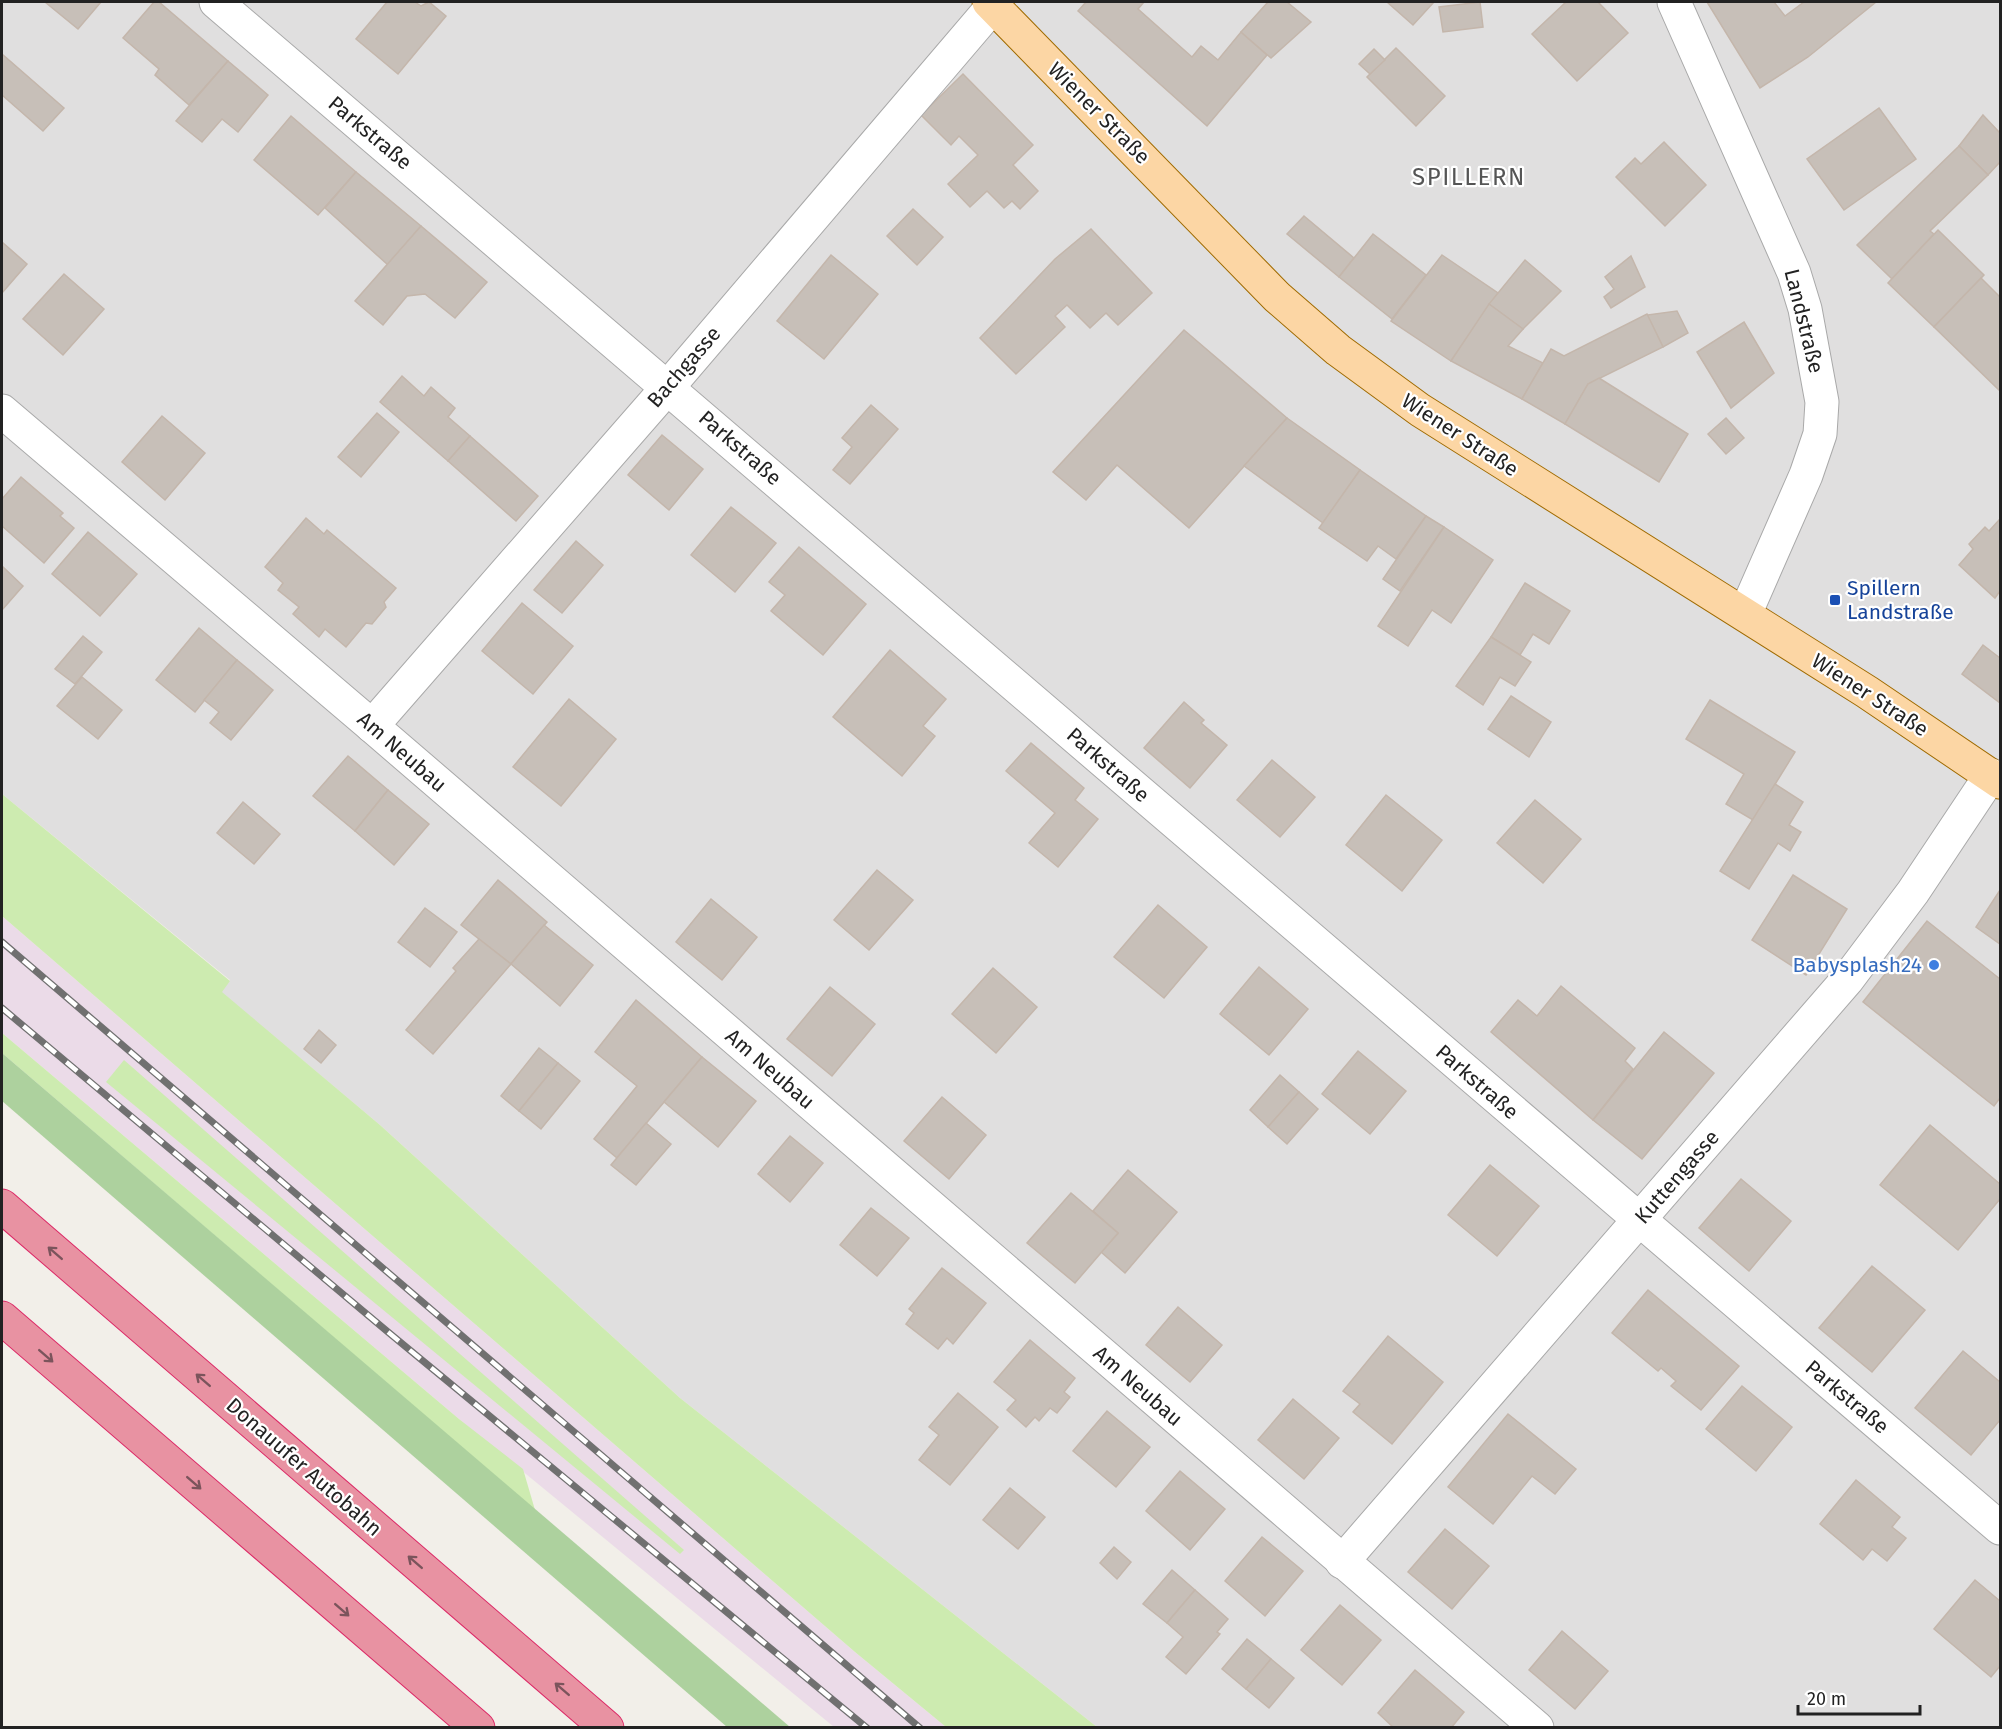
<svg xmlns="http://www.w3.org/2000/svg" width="2002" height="1729" font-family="'Fira Sans',sans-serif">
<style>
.residential{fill:#e0dfdf}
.industrial{fill:#ebdbe8}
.grass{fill:#cdebb0}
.forest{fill:#add19e}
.building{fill:#c7bfb8;stroke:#c4b6ab;stroke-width:1.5}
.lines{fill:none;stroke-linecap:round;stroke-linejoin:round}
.minor-casing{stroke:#a9a9a9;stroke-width:35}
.primary-casing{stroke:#a06b00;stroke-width:35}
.motorway-casing{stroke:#dc2a67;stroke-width:35}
.minor{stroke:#fff;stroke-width:33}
.primary{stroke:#fcd6a4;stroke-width:33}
.motorway{stroke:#e892a2;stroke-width:33}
.rail-casing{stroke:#707070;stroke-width:7}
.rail{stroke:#fff;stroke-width:4.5;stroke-dasharray:14;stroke-linecap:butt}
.oneway{stroke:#7b545c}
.transit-dot{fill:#1a4fb4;stroke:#fff;stroke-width:2}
.shop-dot{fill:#3f7fe0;stroke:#fff;stroke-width:2}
.labels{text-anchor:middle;stroke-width:4.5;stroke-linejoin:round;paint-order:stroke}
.street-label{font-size:21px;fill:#222;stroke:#fff}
.transit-label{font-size:21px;fill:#164399;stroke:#fff;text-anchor:start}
.shop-label{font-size:21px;fill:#366cbe;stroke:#fff;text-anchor:end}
.quarter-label{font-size:24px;letter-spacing:1.5px;fill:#555;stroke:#fff}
</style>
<rect width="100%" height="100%" fill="#f2efe9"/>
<!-- residential -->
<path class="residential" d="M 2,2 L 2000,2 L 2000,1727 L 1097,1727 L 680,1398 L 380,1125 L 221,992 L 230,980 L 2,794 Z"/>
<!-- industrial -->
<path class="industrial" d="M 2,916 L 855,1652 L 946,1727 L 834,1727 L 459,1419 L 2,1033 Z"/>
<!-- grass -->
<g class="grass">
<path d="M 2,794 L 230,981 L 222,992 L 380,1125 L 680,1398 L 1097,1727 L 946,1727 L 855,1652 L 2,916 Z"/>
<path d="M 2,1033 L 459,1419 L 523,1469 L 535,1510 L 2,1053 Z"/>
<path d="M 124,1060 L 684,1550 L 680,1554 L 106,1082 Z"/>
</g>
<!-- forest -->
<path class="forest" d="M 2,1053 L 790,1727 L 727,1727 L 2,1101 Z"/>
<!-- building -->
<g class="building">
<path d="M 45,2 L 101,2 L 78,29 Z"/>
<path d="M 154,2 L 159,2 L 228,61 L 189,105 L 155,75 L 159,69 L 123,38 Z"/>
<path d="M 387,2 L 415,2 L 421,6 L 429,2 L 446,16 L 398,74 L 356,39 Z"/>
<path d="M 1086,2 L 1144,2 L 1138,9 L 1192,57 L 1201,46 L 1218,60 L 1241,32 L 1267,55 L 1207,126 L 1078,11 Z"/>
<path d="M 1268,2 L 1287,2 L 1311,22 L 1271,58 L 1241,32 Z"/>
<path d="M 1387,2 L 1434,2 L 1413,25 Z"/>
<path d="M 1480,2 L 1483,27 L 1443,32 L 1439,7 Z"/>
<path d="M 1566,2 L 1598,2 L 1628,33 L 1577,81 L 1532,34 Z"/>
<path d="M 1707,2 L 1774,2 L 1785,16 L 1804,2 L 1876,2 L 1808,57 L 1760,88 Z"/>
<path d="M 1396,48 L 1445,96 L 1416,126 L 1367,77 Z"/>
<path d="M 1374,49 L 1385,60 L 1370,74 L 1359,64 Z"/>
<path d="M 2,54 L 64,108 L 43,131 L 2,95 Z"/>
<path d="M 228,61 L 268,95 L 238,132 L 222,119 L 202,142 L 176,121 Z"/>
<path d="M 963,74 L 1033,145 L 1013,165 L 1038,191 L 1020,209 L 1012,201 L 1004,208 L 987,191 L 970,207 L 948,184 L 978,155 L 959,136 L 951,145 L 921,115 Z"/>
<path d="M 1879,108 L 1916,159 L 1844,210 L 1807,159 Z"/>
<path d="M 1983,115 L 2000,133 L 2000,162 L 1988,175 L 1959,146 Z"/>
<path d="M 291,116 L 356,172 L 318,215 L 254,160 Z"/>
<path d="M 1664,142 L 1706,185 L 1665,226 L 1616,177 L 1635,158 L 1641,164 Z"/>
<path d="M 1959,146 L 1988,175 L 1930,231 L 1934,234 L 1892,279 L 1857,245 Z"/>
<path d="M 356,172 L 421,226 L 388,265 L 325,208 Z"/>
<path d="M 913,209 L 943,237 L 917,265 L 887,236 Z"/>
<path d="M 1304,216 L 1354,258 L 1339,277 L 1287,234 Z"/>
<path d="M 421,226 L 487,282 L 455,318 L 425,294 L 407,296 L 383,325 L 355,301 Z"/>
<path d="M 1091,229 L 1152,293 L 1118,325 L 1106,313 L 1090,328 L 1067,305 L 1055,316 L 1065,327 L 1016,374 L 980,338 L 1055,259 Z"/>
<path d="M 1938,230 L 1984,275 L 1934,327 L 1888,283 Z"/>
<path d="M 1373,234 L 1426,275 L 1392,319 L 1339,277 Z"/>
<path d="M 2,242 L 27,264 L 2,293 Z"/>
<path d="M 831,255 L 878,294 L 824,359 L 777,321 Z"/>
<path d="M 1442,255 L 1498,293 L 1451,361 L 1391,321 Z"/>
<path d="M 1631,256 L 1645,287 L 1611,308 L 1604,297 L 1614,289 L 1605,277 Z"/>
<path d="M 1525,260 L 1561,291 L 1523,329 L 1489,304 Z"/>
<path d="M 64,274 L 104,309 L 63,355 L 23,319 Z"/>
<path d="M 1981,278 L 2000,297 L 2000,391 L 1934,327 Z"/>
<path d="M 1489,304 L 1523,329 L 1508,346 L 1543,363 L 1522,399 L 1451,361 Z"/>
<path d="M 1677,311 L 1688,333 L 1663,347 L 1647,315 Z"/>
<path d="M 1647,314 L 1663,347 L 1588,384 L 1565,424 L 1522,399 L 1551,349 L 1564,356 Z"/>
<path d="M 1744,322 L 1774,373 L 1731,408 L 1697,352 Z"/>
<path d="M 1184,330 L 1287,418 L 1189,528 L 1117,465 L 1086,500 L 1053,472 Z"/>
<path d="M 402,376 L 424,396 L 431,387 L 455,408 L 448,417 L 470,436 L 448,461 L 380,402 Z"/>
<path d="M 1599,378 L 1688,434 L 1659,482 L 1565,424 L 1588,384 Z"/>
<path d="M 871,405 L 898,429 L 850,484 L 833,470 L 852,447 L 842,438 Z"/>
<path d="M 377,413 L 399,432 L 361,477 L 338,457 Z"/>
<path d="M 162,416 L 205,453 L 165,500 L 122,462 Z"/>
<path d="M 1287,418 L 1360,470 L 1323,523 L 1244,466 Z"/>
<path d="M 1726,418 L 1744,438 L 1726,454 L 1708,434 Z"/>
<path d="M 662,435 L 703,469 L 669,510 L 628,475 Z"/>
<path d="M 470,436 L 538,496 L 516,521 L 448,461 Z"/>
<path d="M 1360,470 L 1426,516 L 1396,559 L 1378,546 L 1367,561 L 1319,528 Z"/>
<path d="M 21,477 L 63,513 L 60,516 L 74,528 L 44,563 L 2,526 L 2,499 Z"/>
<path d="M 731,507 L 776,543 L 735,592 L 691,555 Z"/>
<path d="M 1426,516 L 1444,527 L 1400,591 L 1383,579 Z"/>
<path d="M 306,518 L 324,534 L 327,530 L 396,588 L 384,602 L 386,607 L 372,624 L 366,623 L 346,647 L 325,629 L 319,637 L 293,614 L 299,607 L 278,590 L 283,583 L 265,567 Z"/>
<path d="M 2000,519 L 2000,591 L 1995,598 L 1959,565 L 1973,549 L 1969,544 L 1985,527 L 1989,531 Z"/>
<path d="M 1444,527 L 1493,560 L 1451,623 L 1432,610 L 1408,646 L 1378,626 Z"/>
<path d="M 88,532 L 137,574 L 100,616 L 52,574 Z"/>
<path d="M 576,541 L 603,565 L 562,613 L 534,590 Z"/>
<path d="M 799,547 L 866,604 L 823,655 L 771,611 L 785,595 L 769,582 Z"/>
<path d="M 2,566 L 23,586 L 2,610 Z"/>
<path d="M 1525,583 L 1570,611 L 1549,644 L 1533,634 L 1520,655 L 1491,637 Z"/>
<path d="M 522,603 L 573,646 L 533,694 L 482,651 Z"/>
<path d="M 199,628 L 237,660 L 195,712 L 156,680 Z"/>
<path d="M 83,636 L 102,652 L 75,684 L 55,669 Z"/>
<path d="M 1491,637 L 1531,662 L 1515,686 L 1500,677 L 1483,705 L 1456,686 Z"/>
<path d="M 1983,645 L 2000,658 L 2000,703 L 1962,674 Z"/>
<path d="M 890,650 L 946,699 L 923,726 L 935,736 L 902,776 L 833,717 Z"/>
<path d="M 237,660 L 273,690 L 231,740 L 210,723 L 219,712 L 204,700 Z"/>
<path d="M 82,677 L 122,710 L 98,739 L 57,706 Z"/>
<path d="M 1511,696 L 1551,722 L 1529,757 L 1488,729 Z"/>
<path d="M 569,699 L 616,739 L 561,806 L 513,767 Z"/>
<path d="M 1710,700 L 1795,752 L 1753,820 L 1726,804 L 1744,774 L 1686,739 Z"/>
<path d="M 1184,702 L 1204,720 L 1201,723 L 1227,745 L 1190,788 L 1144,748 Z"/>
<path d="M 1031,743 L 1084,788 L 1075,800 L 1098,819 L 1058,867 L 1029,843 L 1055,813 L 1006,771 Z"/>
<path d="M 348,756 L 388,790 L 355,831 L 313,796 Z"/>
<path d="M 1272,760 L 1315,797 L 1280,837 L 1237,800 Z"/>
<path d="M 1775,784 L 1803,802 L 1789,825 L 1801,832 L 1790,851 L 1778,843 L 1749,889 L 1720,871 Z"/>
<path d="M 388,790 L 429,824 L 394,865 L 355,831 Z"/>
<path d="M 1386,795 L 1442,840 L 1402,891 L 1346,845 Z"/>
<path d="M 1535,800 L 1581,839 L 1543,883 L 1497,843 Z"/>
<path d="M 243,802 L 280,834 L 254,864 L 217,833 Z"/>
<path d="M 877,870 L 913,900 L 869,950 L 834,920 Z"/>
<path d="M 1793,875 L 1847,909 L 1806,975 L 1752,940 Z"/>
<path d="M 498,880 L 547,922 L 511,964 L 461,925 Z"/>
<path d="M 2000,890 L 2000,944 L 1976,927 Z"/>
<path d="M 711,899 L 757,937 L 722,980 L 676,942 Z"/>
<path d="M 1158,905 L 1207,947 L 1164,998 L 1114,957 Z"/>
<path d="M 425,908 L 457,932 L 430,967 L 398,942 Z"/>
<path d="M 1927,921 L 2000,979 L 2000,1098 L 1994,1106 L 1863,1002 Z"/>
<path d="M 544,925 L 593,965 L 560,1006 L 511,964 Z"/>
<path d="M 479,939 L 511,964 L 433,1054 L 406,1030 L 456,971 L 453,968 Z"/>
<path d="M 1259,967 L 1308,1009 L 1269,1055 L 1220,1014 Z"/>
<path d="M 993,968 L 1037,1007 L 996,1053 L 952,1014 Z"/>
<path d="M 1561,986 L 1635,1048 L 1625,1061 L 1633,1069 L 1593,1120 L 1491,1032 L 1518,1000 L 1537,1016 Z"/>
<path d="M 830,987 L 875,1024 L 832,1076 L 787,1039 Z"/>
<path d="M 636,1000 L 702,1057 L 617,1158 L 594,1139 L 637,1086 L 595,1052 Z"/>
<path d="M 319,1030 L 336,1045 L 321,1063 L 304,1049 Z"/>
<path d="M 1664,1032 L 1714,1073 L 1642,1159 L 1593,1120 Z"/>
<path d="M 539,1048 L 558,1063 L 519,1111 L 501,1096 Z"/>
<path d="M 1358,1051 L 1406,1091 L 1370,1134 L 1322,1094 Z"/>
<path d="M 702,1057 L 756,1101 L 718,1147 L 664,1102 Z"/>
<path d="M 558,1063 L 580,1081 L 541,1129 L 519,1111 Z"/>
<path d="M 1280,1075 L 1299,1092 L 1268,1127 L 1250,1110 Z"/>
<path d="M 1299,1092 L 1318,1109 L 1287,1144 L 1268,1127 Z"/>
<path d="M 942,1097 L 986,1135 L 949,1179 L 904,1141 Z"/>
<path d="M 646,1123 L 671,1144 L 636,1185 L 611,1165 Z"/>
<path d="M 1930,1125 L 2000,1184 L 2000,1199 L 1958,1250 L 1880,1185 Z"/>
<path d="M 790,1136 L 823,1163 L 790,1202 L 758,1174 Z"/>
<path d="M 1490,1165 L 1539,1206 L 1497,1256 L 1448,1215 Z"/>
<path d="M 1128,1170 L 1177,1212 L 1125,1273 L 1101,1252 L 1118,1233 L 1093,1211 Z"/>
<path d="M 1741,1179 L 1791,1221 L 1749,1271 L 1699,1228 Z"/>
<path d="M 1071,1193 L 1118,1233 L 1075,1283 L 1027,1243 Z"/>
<path d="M 871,1208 L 909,1238 L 877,1276 L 840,1245 Z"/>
<path d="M 1872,1266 L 1925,1310 L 1872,1372 L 1819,1328 Z"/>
<path d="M 942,1268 L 986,1303 L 953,1344 L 947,1338 L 938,1349 L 906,1324 L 914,1313 L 909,1309 Z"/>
<path d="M 1648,1290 L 1739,1366 L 1701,1410 L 1671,1386 L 1676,1381 L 1661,1368 L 1658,1371 L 1612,1333 Z"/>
<path d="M 1178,1307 L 1222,1345 L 1190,1382 L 1146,1345 Z"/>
<path d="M 1388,1336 L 1443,1382 L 1392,1444 L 1353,1412 L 1360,1404 L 1343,1391 Z"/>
<path d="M 1030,1340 L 1075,1378 L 1064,1392 L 1070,1397 L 1057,1413 L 1050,1408 L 1039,1421 L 1035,1417 L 1026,1427 L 1007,1410 L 1016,1400 L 994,1382 Z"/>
<path d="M 1963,1351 L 2000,1382 L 2000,1420 L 1971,1455 L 1915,1408 Z"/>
<path d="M 1742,1386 L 1792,1427 L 1756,1471 L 1706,1429 Z"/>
<path d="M 958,1393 L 998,1427 L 950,1485 L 919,1460 L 939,1435 L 929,1427 Z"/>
<path d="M 1293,1399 L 1339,1438 L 1304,1479 L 1258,1440 Z"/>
<path d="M 1107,1411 L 1150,1447 L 1116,1487 L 1073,1451 Z"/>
<path d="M 1508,1414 L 1576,1469 L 1555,1494 L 1532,1476 L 1493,1524 L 1448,1487 Z"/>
<path d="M 1180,1471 L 1225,1509 L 1190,1550 L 1146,1511 Z"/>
<path d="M 1856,1480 L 1900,1517 L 1892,1527 L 1906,1538 L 1887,1561 L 1872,1549 L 1863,1560 L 1820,1524 Z"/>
<path d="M 1010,1488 L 1045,1517 L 1018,1549 L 983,1520 Z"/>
<path d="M 1445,1529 L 1489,1566 L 1452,1609 L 1408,1572 Z"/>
<path d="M 1262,1537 L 1303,1571 L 1265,1616 L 1225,1581 Z"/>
<path d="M 1114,1547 L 1131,1562 L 1117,1579 L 1100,1563 Z"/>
<path d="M 1172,1570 L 1195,1590 L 1167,1623 L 1143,1604 Z"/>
<path d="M 1975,1580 L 2000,1601 L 2000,1666 L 1991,1677 L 1934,1629 Z"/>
<path d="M 1195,1590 L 1228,1619 L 1217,1632 L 1220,1634 L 1186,1674 L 1166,1657 L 1183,1637 L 1167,1623 Z"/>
<path d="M 1340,1605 L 1381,1640 L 1342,1685 L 1301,1650 Z"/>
<path d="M 1562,1631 L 1608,1671 L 1575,1709 L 1529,1670 Z"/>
<path d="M 1247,1639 L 1271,1659 L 1246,1689 L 1222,1669 Z"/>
<path d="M 1271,1659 L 1294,1678 L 1269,1708 L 1246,1689 Z"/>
<path d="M 1415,1670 L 1464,1712 L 1451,1728 L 1394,1728 L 1378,1713 Z"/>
</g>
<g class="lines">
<defs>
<g id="minor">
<path d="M 216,2 L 2000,1528"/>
<path d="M 1674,2 L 1794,273 L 1805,309 L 1822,402 L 1820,434 L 1806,475 L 1745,614"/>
<path d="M 2,411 L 372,726 L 1537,1728"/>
<path d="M 372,726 L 668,387 L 993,6"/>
<path d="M 1342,1562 L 1847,980 L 1913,892 L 1991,775"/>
</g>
<path id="primary" d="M 989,2 L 1277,297 L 1338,350 L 1420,410 L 1867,692 L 2000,782"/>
<g id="motorway">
<path d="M 2,1206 L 607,1728"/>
<path d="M 2,1318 L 478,1728"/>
</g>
</defs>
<!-- minor casing -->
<use href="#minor" class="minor-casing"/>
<!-- primary casing -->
<use href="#primary" class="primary-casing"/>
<!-- motorway casing -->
<use href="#motorway" class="motorway-casing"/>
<!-- minor -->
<use href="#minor" class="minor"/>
<!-- primary -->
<use href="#primary" class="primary"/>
<!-- motorway -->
<use href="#motorway" class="motorway"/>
<defs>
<g id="rail">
<path d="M 2,942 L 920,1728"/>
<path d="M 2,1008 L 388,1332 L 867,1728"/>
</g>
</defs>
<!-- rail casing -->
<use href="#rail" class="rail-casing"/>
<!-- rail -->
<use href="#rail" class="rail"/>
</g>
<!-- one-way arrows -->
<defs><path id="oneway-shaft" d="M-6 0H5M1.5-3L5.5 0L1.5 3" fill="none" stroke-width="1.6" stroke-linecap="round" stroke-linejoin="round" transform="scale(1.5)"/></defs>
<g class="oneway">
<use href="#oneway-shaft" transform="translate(55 1253) rotate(-139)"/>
<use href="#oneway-shaft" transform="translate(46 1356) rotate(41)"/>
<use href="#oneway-shaft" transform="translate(203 1380) rotate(-139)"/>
<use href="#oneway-shaft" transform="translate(194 1483) rotate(41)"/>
<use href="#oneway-shaft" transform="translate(415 1562) rotate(-139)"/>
<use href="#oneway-shaft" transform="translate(342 1610) rotate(41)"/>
<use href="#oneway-shaft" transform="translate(562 1689) rotate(-139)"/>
</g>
<!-- markers -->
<rect class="transit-dot" x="1829" y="594" width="12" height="12" rx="3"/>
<circle class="shop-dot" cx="1934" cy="965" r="6"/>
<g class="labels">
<!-- street labels -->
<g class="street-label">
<text transform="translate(1099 113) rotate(45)" y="7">Wiener Straße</text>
<text transform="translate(370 133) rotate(40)" y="7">Parkstraße</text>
<text transform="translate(1804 321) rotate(76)" y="7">Landstraße</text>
<text transform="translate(684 367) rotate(-49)" y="7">Bachgasse</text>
<text transform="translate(1460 435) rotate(33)" y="7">Wiener Straße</text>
<text transform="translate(740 448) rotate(41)" y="7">Parkstraße</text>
<text transform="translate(1870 695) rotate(33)" y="7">Wiener Straße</text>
<text transform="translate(402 752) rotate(41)" y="7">Am Neubau</text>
<text transform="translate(1108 765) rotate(41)" y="7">Parkstraße</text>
<text transform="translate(770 1069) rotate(41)" y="7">Am Neubau</text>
<text transform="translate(1477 1082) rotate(41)" y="7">Parkstraße</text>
<text transform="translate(1677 1177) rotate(-49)" y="7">Kuttengasse</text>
<text transform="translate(1138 1386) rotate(41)" y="7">Am Neubau</text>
<text transform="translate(1847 1397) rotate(40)" y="7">Parkstraße</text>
<text transform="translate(304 1467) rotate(41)" y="7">Donauufer Autobahn</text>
</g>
<!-- transit labels -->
<g class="transit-label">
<text x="1847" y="595">Spillern<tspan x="1847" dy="24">Landstraße</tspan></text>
</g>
<!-- shop labels -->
<g class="shop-label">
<text x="1922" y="972">Babysplash24</text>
</g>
<!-- quarter labels -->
<g class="quarter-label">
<text x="1469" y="185">SPILLERN</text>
</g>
</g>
<!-- border -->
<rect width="2002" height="1729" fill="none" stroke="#222222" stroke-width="6"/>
<!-- scale -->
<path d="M1798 1705v9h122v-9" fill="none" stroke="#222222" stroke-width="3"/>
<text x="1807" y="1705" font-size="18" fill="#222222" stroke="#ffffff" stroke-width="4.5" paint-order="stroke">20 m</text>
</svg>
